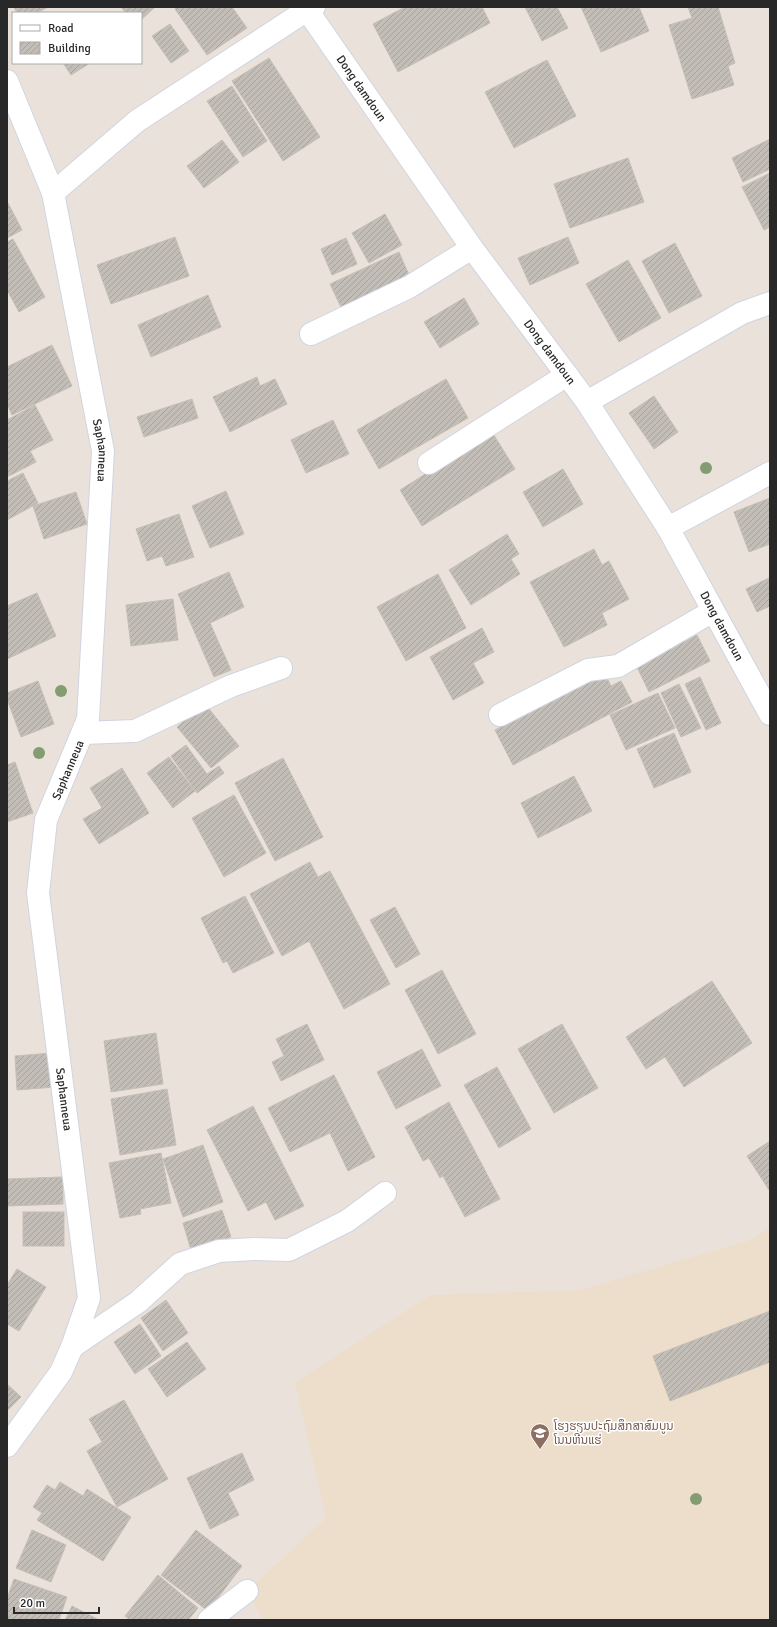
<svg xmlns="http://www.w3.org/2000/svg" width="777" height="1627" font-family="Signika,'Noto Sans Lao',sans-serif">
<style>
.education{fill:#ecdeca}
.building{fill:url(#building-hatch);stroke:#c5beb4}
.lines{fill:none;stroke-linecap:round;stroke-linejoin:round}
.minor-casing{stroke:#d0d4e1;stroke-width:24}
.minor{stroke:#fff;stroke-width:22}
.tree{fill:#839c72}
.labels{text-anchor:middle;stroke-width:3;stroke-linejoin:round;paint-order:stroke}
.street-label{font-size:12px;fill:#282828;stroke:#fff}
.education-label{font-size:12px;fill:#785e54;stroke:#fff;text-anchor:start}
</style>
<defs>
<pattern id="building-hatch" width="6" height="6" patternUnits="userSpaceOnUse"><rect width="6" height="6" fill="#c2bdb6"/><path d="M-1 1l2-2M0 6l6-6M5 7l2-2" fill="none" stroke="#a7a29c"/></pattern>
</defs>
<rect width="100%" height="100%" fill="#eae2da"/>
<!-- education -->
<path class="education" d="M 770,1227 L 770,1620 L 263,1620 L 247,1591 L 326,1518 L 295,1383 L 430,1295 L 581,1290 L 750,1240 Z"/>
<!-- building -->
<g class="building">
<path d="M 14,7 L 48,7 L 37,13 L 17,13 Z"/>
<path d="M 121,7 L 155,7 L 141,20 L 141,13 L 126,13 Z"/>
<path d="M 177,7 L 232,7 L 247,28 L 207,55 L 175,9 Z"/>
<path d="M 405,7 L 482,7 L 490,23 L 398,72 L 373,24 Z"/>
<path d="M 525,7 L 557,7 L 568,28 L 542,41 Z"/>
<path d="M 581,7 L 639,7 L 649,31 L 601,52 Z"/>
<path d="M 688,7 L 718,7 L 735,63 L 728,66 L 734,85 L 692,99 L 669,25 L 692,18 Z"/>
<path d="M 170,24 L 189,51 L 171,63 L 152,36 Z"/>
<path d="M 269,58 L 320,137 L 283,161 L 232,81 Z"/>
<path d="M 547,60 L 576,116 L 514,148 L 485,92 Z"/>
<path d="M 63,63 L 90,63 L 71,75 Z"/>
<path d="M 232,86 L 267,141 L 243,157 L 207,101 Z"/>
<path d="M 770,139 L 770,169 L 743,182 L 732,158 Z"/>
<path d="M 222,140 L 239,162 L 204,188 L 187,166 Z"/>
<path d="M 628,158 L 644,202 L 570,228 L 554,184 Z"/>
<path d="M 770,173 L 770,227 L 764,230 L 742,187 Z"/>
<path d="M 8,203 L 22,230 L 7,238 L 7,204 Z"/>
<path d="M 385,214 L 402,245 L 369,263 L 352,233 Z"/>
<path d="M 175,237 L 189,276 L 111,304 L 97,265 Z"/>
<path d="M 568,237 L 579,263 L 530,285 L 518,258 Z"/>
<path d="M 346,238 L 357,264 L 332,275 L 321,249 Z"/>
<path d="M 13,239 L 45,297 L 19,312 L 7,290 L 7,242 Z"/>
<path d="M 675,243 L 702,296 L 669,313 L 642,261 Z"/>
<path d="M 399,252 L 409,275 L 341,307 L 330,284 Z"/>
<path d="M 628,260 L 661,318 L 619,342 L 586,284 Z"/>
<path d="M 208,295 L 221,327 L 151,357 L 138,325 Z"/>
<path d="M 464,298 L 479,324 L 440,348 L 424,322 Z"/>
<path d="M 52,345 L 72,386 L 12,415 L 7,404 L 7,367 Z"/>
<path d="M 257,377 L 260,386 L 275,379 L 287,404 L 230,432 L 213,397 Z"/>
<path d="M 446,379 L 468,418 L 379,469 L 357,430 Z"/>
<path d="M 654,396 L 678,432 L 654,449 L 629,413 Z"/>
<path d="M 192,399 L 198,418 L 144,437 L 137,417 Z"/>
<path d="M 35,405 L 53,440 L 30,451 L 36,462 L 7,477 L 7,420 Z"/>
<path d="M 333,420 L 349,454 L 306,473 L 291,440 Z"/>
<path d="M 492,432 L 515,469 L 422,526 L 400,490 Z"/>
<path d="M 563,469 L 583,504 L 543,527 L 523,492 Z"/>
<path d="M 23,473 L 38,503 L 7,520 L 7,481 Z"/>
<path d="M 226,491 L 244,534 L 210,548 L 192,506 Z"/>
<path d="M 76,492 L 87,524 L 44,539 L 33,506 Z"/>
<path d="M 770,498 L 770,544 L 749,552 L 734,512 Z"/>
<path d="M 179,514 L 194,557 L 166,566 L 162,556 L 147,561 L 136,529 Z"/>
<path d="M 507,534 L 519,554 L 511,559 L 520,574 L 471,605 L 449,570 Z"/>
<path d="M 594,549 L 602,565 L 609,561 L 629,599 L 602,613 L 607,625 L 564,647 L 530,582 Z"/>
<path d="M 229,572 L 244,607 L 210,623 L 231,670 L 214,677 L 178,594 Z"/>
<path d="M 438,574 L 466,628 L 406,661 L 377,607 Z"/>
<path d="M 769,578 L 770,606 L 757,612 L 746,589 Z"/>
<path d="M 37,593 L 56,636 L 7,659 L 7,606 Z"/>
<path d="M 173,599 L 178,640 L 131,646 L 126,605 Z"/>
<path d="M 482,628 L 494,652 L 473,663 L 484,683 L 453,700 L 430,657 Z"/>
<path d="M 697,635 L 710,661 L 649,692 L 636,665 Z"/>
<path d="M 604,672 L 611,686 L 621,681 L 632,702 L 513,765 L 495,730 Z"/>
<path d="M 700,677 L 721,723 L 706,730 L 685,684 Z"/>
<path d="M 38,681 L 54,724 L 21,737 L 7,699 L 7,693 Z"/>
<path d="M 679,684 L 701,728 L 681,737 L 661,693 Z"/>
<path d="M 658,693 L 675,728 L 626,750 L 610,715 Z"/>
<path d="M 205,704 L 239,746 L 211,768 L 177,727 Z"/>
<path d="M 674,733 L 691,772 L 654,788 L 637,749 Z"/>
<path d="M 186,745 L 207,774 L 219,766 L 224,773 L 197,793 L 171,756 Z"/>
<path d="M 169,757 L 195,791 L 173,808 L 147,773 Z"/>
<path d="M 283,758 L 323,837 L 275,861 L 235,783 Z"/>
<path d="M 15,762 L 33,813 L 7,822 L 7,765 Z"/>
<path d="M 122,768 L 149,813 L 99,844 L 83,819 L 102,808 L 90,788 Z"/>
<path d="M 574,776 L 592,811 L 538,838 L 521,803 Z"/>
<path d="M 234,795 L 266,853 L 224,877 L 192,818 Z"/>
<path d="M 310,862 L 318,877 L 330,871 L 390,984 L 344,1009 L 309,941 L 282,956 L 250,894 Z"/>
<path d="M 245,896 L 274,953 L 233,973 L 227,961 L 223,963 L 201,918 Z"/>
<path d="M 395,907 L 420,954 L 396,968 L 370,920 Z"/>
<path d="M 442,970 L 476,1034 L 438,1054 L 405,990 Z"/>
<path d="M 712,981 L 752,1043 L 684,1087 L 665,1057 L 646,1069 L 626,1037 Z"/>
<path d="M 307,1024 L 324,1060 L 281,1081 L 272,1062 L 284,1056 L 276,1039 Z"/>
<path d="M 562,1024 L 598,1088 L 554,1113 L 518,1049 Z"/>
<path d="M 156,1033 L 163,1084 L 111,1092 L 104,1041 Z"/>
<path d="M 422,1049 L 441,1086 L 396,1109 L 377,1072 Z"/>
<path d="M 52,1053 L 55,1087 L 17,1090 L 15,1056 Z"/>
<path d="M 497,1067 L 531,1129 L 499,1148 L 464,1085 Z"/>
<path d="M 334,1075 L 375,1157 L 348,1171 L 330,1133 L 290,1152 L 268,1108 Z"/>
<path d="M 167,1089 L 176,1145 L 120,1155 L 111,1099 Z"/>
<path d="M 449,1102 L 500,1199 L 465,1217 L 443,1176 L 440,1178 L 429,1158 L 423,1161 L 405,1127 Z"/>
<path d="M 253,1106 L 304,1206 L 275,1220 L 266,1202 L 248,1211 L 207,1130 Z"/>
<path d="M 770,1141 L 770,1189 L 769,1190 L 747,1156 Z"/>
<path d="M 203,1145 L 223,1202 L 183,1217 L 163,1159 Z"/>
<path d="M 161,1153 L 171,1203 L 140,1209 L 141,1214 L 120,1218 L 109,1163 Z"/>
<path d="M 63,1177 L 63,1204 L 7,1206 L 7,1179 Z"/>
<path d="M 222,1210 L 231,1237 L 191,1250 L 183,1223 Z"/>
<rect x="23" y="1212" width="41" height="34"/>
<path d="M 17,1269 L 46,1287 L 19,1331 L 7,1324 L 7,1285 Z"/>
<path d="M 166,1300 L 188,1333 L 163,1351 L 141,1318 Z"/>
<path d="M 770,1311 L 770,1362 L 670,1401 L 653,1356 Z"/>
<path d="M 140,1324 L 161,1356 L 135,1374 L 114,1342 Z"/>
<path d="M 187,1342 L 206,1369 L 167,1397 L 148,1369 Z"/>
<path d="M 7,1384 L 21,1397 L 7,1411 Z"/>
<path d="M 124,1400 L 168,1479 L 117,1507 L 87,1451 L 102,1442 L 89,1419 Z"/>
<path d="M 242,1453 L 254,1480 L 228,1493 L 239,1515 L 210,1529 L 187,1478 Z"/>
<path d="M 60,1482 L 83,1496 L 87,1489 L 131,1517 L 103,1561 L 37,1520 L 42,1513 L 33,1507 L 47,1485 L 55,1490 Z"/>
<path d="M 32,1530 L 66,1545 L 51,1582 L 16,1568 Z"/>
<path d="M 196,1530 L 242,1566 L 208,1611 L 161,1575 Z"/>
<path d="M 158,1575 L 198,1608 L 188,1620 L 159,1620 L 157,1619 L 156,1620 L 130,1620 L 125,1616 Z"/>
<path d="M 14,1579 L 67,1597 L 59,1620 L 7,1620 L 7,1599 Z"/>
<path d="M 72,1606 L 99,1620 L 65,1620 Z"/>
</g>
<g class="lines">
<defs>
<g id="minor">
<path id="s1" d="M 305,7 L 472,248 L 587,402 L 668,528 L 770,714"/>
<path id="s2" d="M 7,81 L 53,193 L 103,451 L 88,719 L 46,820 L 38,893 L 89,1298 L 72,1347 L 61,1372 L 7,1446"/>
<path d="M 53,193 L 137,121 L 307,10 L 314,7"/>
<path d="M 311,334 L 409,287 L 472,248"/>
<path d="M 587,402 L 742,313 L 770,303"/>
<path d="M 429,463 L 567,375"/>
<path d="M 668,528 L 770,473"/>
<path d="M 500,715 L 588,670 L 618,666 L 713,611"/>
<path d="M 83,733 L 135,731 L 231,686 L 281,668"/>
<path d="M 72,1347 L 138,1302 L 180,1264 L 219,1251 L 254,1249 L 289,1250 L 347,1221 L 385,1193"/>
<path d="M 209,1620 L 247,1591"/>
</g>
</defs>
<!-- minor casing -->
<use href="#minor" class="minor-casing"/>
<!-- minor -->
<use href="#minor" class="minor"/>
</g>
<!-- trees -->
<g class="tree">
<circle cx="706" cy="468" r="6"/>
<circle cx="61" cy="691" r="6"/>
<circle cx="39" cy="753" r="6"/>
<circle cx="696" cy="1499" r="6"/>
</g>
<!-- icons -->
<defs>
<symbol id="school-pin" viewBox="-11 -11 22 30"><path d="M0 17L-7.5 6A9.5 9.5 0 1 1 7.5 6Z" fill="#8d6e63" stroke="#fff"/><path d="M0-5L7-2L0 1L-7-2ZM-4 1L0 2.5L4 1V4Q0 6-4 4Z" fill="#fff"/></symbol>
</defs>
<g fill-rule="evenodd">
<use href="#school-pin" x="529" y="1422" width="22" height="30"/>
</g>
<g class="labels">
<!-- street labels -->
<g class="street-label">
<text dy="4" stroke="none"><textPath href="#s1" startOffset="99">Dong damdoun</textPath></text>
<text dy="4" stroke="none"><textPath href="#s1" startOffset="423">Dong damdoun</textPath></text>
<text dy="4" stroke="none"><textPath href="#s2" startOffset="383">Saphanneua</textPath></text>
<text dy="4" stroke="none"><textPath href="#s1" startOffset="747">Dong damdoun</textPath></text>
<text transform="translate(68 770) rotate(-67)" y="4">Saphanneua</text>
<text dy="4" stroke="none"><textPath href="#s2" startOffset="1043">Saphanneua</textPath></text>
</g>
<!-- education labels -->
<g class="education-label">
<text x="554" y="1430">ໂຮງຮຽນປະຖົມສຶກສາສົມບູນ<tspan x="554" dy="14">ໂນນຫີນແຮ່</tspan></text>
</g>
</g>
<!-- border -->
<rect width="777" height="1627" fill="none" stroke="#282828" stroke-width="16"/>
<!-- legend -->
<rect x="12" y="12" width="130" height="52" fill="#ffffff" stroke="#a9a9a9"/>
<rect x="20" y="25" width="20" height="6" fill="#ffffff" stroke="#a9a9a9"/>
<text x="48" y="32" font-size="12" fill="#282828">Road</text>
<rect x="20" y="42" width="20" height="12" fill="url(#building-hatch)" stroke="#a9a9a9"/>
<text x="48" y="52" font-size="12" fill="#282828">Building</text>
<!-- scale -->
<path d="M14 1607v6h85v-6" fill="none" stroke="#282828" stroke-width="2"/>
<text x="20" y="1607" font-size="12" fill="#282828" stroke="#ffffff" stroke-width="3" paint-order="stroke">20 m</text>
</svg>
